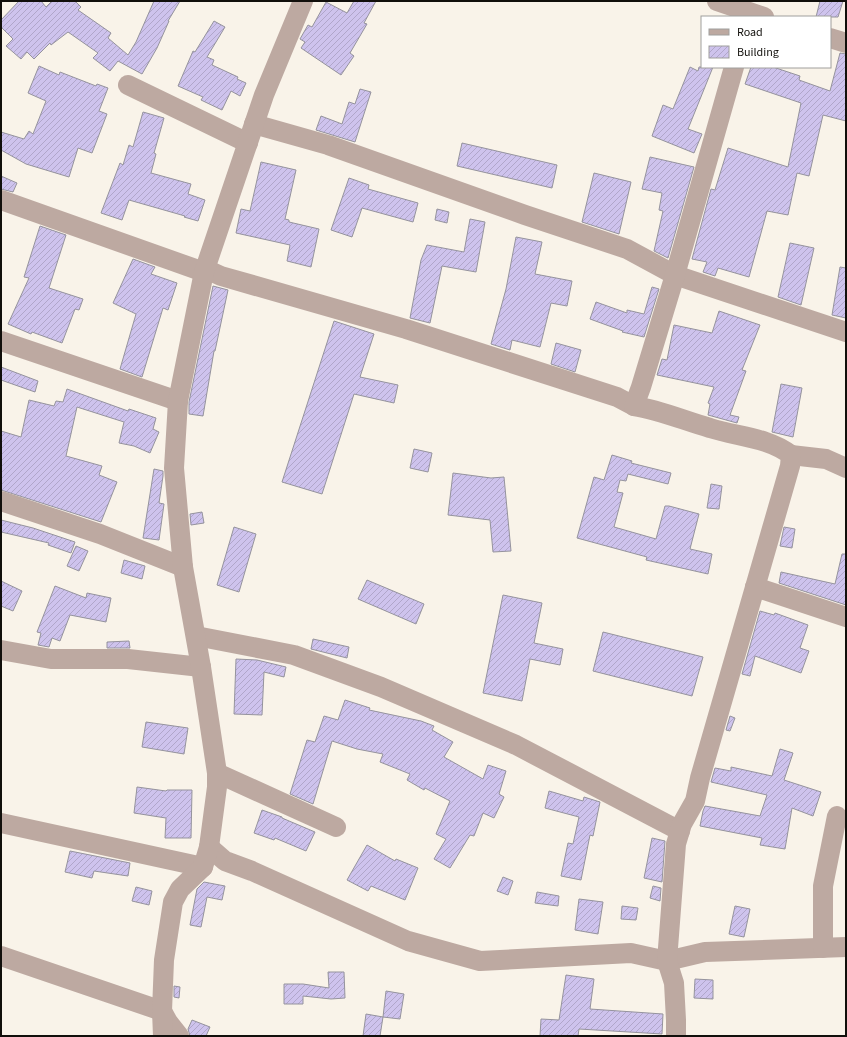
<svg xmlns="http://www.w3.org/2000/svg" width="847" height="1037" font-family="'Source Sans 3',sans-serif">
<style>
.building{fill:url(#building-hatch);stroke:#95939d}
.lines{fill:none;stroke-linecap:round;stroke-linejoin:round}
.minor{stroke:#bda9a1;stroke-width:20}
</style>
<defs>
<pattern id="building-hatch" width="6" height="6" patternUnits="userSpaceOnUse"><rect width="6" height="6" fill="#cec3ed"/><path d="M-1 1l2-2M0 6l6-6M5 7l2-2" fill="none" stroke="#b0a6ca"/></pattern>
</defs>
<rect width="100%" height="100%" fill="#f9f3e9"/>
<!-- building -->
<g class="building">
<path d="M 19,1 L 41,1 L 46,7 L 52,1 L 75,1 L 81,7 L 78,10 L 111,33 L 108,38 L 128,55 L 136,42 L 154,1 L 180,1 L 168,21 L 169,21 L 157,48 L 142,74 L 118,61 L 110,71 L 93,58 L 98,53 L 68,32 L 51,45 L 50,43 L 34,59 L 27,52 L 21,59 L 6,46 L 13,39 L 1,27 L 1,20 Z"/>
<path d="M 354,1 L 376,1 L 364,23 L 367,24 L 350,53 L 354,56 L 341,75 L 301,48 L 305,42 L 300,39 L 308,25 L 312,27 L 326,2 L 347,13 Z"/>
<path d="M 820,1 L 843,1 L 838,17 L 816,17 Z"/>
<path d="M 214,21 L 225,27 L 207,57 L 214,60 L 212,65 L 238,77 L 237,79 L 246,83 L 240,96 L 231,91 L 222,110 L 201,100 L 203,97 L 178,86 L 193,51 L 195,52 Z"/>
<path d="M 840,53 L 846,54 L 846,121 L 823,115 L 809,176 L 797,173 L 788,215 L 767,211 L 749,277 L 718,268 L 715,276 L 703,272 L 707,262 L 692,259 L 711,189 L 715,190 L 728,148 L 788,167 L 801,103 L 745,84 L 751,67 L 773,67 L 800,76 L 799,80 L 830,91 Z"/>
<path d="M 39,66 L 59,75 L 60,72 L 96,86 L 97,84 L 108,88 L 99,111 L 107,114 L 92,153 L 78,148 L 69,177 L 26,164 L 1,150 L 1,132 L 24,139 L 29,131 L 33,134 L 46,101 L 28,93 Z"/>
<path d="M 690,67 L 698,71 L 699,67 L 713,67 L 688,129 L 702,134 L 694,153 L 652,136 L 663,105 L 673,109 Z"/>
<path d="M 360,89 L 371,92 L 355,142 L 316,130 L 321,116 L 342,124 L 349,102 L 355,104 Z"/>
<path d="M 143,112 L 164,118 L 154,153 L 156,154 L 151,173 L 191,184 L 188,194 L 205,200 L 198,221 L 184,217 L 185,216 L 129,200 L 122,220 L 101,213 L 120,163 L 123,165 L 129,145 L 133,147 Z"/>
<path d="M 462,143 L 557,165 L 552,188 L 457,166 Z"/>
<path d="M 650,157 L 694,167 L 668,258 L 654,251 L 663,211 L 659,210 L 662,193 L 642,189 Z"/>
<path d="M 261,162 L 296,170 L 285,219 L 289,220 L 289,222 L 319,229 L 311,267 L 287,261 L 290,245 L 236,233 L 241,209 L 250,211 Z"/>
<path d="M 594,173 L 631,182 L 619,234 L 582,222 Z"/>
<path d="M 1,176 L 17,183 L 13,192 L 1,189 Z"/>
<path d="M 349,178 L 369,185 L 368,189 L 418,203 L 413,222 L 362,208 L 352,237 L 331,230 Z"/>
<path d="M 437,209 L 449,212 L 447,223 L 435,220 Z"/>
<path d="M 470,219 L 485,222 L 476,272 L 442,266 L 430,323 L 410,318 L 421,260 L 427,245 L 464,252 Z"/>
<path d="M 40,226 L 66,235 L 49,288 L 83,299 L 79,310 L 75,309 L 62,343 L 32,332 L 31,334 L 8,324 L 29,278 L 24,277 Z"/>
<path d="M 516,237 L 542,242 L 535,274 L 572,281 L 567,306 L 551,303 L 540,347 L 512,340 L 510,350 L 491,344 L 506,289 Z"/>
<path d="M 790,243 L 814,248 L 801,305 L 778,297 Z"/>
<path d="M 133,259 L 155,267 L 151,274 L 177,283 L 168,310 L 163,308 L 142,377 L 120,369 L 136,314 L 113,303 Z"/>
<path d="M 840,267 L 846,268 L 846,318 L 832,315 Z"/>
<path d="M 213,286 L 228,290 L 215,351 L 214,351 L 203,416 L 189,414 L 189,402 Z"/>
<path d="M 652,287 L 659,289 L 644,337 L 622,332 L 623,331 L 590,319 L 596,302 L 627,313 L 627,310 L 644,314 Z"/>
<path d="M 719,311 L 760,325 L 742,370 L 746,371 L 730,415 L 739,417 L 737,423 L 708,415 L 710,404 L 708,403 L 714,387 L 657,375 L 662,359 L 667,360 L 674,325 L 712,333 Z"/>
<path d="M 334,321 L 374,334 L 360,377 L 398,385 L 394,403 L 354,394 L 322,494 L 282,482 Z"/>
<path d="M 556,343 L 581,350 L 575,372 L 551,364 Z"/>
<path d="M 1,367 L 38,381 L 35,392 L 1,380 Z"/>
<path d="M 781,384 L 802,388 L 793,437 L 772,432 Z"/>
<path d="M 67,389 L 128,411 L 129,409 L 156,418 L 153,429 L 159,432 L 150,453 L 134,446 L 119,443 L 124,422 L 77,407 L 66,456 L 102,466 L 99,475 L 117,482 L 101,522 L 1,490 L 1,431 L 21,437 L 29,400 L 54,406 L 56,401 L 63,402 Z"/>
<path d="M 414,449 L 432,453 L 428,472 L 410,468 Z"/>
<path d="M 612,455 L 632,461 L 631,463 L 671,473 L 668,484 L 628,474 L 626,481 L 620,480 L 617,492 L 623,493 L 614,527 L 656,539 L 665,506 L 669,506 L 699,514 L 690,549 L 712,554 L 708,574 L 646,560 L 647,557 L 577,538 L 594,477 L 604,480 Z"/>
<path d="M 154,469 L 163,471 L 163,476 L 159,503 L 164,504 L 159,540 L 143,538 Z"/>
<path d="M 453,473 L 491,478 L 504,477 L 511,551 L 493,552 L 490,520 L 448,515 Z"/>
<path d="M 711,484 L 722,486 L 719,509 L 707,508 Z"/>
<path d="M 202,512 L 204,523 L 191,525 L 190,514 Z"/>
<path d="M 1,520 L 33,528 L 75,542 L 71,553 L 48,545 L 49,543 L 1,532 Z"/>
<path d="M 234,527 L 256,534 L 239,592 L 217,585 Z"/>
<path d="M 784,527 L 795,529 L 792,548 L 780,546 Z"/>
<path d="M 76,546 L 88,551 L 79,571 L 67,566 Z"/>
<path d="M 842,554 L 846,554 L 846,605 L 779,583 L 781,572 L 835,584 Z"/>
<path d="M 124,560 L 145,566 L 142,579 L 121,573 Z"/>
<path d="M 367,580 L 424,604 L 416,624 L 358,599 Z"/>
<path d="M 1,581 L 22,591 L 13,611 L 1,606 Z"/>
<path d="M 55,586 L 86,598 L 87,593 L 111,598 L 106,622 L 70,615 L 60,641 L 52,638 L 49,647 L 38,645 L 41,633 L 37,632 Z"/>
<path d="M 503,595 L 542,603 L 534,643 L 563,649 L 560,665 L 530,659 L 522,701 L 483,693 Z"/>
<path d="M 760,611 L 774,615 L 775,613 L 808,625 L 800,648 L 809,651 L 801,673 L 755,656 L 750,676 L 742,674 Z"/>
<path d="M 603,632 L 703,657 L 692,696 L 593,671 Z"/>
<path d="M 313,639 L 349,647 L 347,658 L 311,649 Z"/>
<path d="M 129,641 L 130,648 L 107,648 L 107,642 Z"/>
<path d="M 236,659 L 257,660 L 286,667 L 284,677 L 264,672 L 262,715 L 234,714 Z"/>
<path d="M 345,700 L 370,708 L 369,710 L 421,721 L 434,726 L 432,730 L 453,742 L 444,757 L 483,779 L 488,765 L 506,771 L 499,794 L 504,797 L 494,818 L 483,813 L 474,836 L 470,835 L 450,868 L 434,859 L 446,839 L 436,834 L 450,801 L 425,788 L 424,790 L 407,780 L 410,774 L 380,762 L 383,754 L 357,749 L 332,741 L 313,804 L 290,794 L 307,740 L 315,742 L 324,716 L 338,720 Z"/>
<path d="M 730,716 L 735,718 L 730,731 L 726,730 Z"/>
<path d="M 146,722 L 188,728 L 184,754 L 142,747 Z"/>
<path d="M 780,749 L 793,753 L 784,780 L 821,792 L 813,816 L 792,808 L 785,849 L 760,845 L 762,838 L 700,826 L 703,811 L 705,806 L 760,816 L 767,795 L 711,782 L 715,768 L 731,771 L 731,767 L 772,776 Z"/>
<path d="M 137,787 L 166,791 L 167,790 L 192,790 L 191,838 L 165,838 L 166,818 L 134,813 Z"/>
<path d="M 549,791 L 583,801 L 584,797 L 600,802 L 593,836 L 590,835 L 581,880 L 561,876 L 568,843 L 573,844 L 579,817 L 545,808 Z"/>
<path d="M 262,810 L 282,817 L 282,818 L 315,832 L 306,851 L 275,838 L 274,840 L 254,833 Z"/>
<path d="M 652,838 L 665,841 L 662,882 L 644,878 Z"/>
<path d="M 367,845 L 395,861 L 396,859 L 418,868 L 405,900 L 371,886 L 368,891 L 347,880 Z"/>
<path d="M 70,851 L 130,863 L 128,876 L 94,871 L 92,878 L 65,872 Z"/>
<path d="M 503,877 L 513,881 L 508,895 L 497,891 Z"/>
<path d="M 204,882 L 225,886 L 222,900 L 207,897 L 201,927 L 190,925 L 197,889 Z"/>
<path d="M 653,886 L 661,888 L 660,901 L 650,898 Z"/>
<path d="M 136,887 L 152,891 L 149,905 L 132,901 Z"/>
<path d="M 537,892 L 559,896 L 558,906 L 535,903 Z"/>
<path d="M 579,899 L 603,902 L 598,934 L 575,930 Z"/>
<path d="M 622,906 L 638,908 L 636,920 L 621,919 Z"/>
<path d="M 735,906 L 750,909 L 744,937 L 729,934 Z"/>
<path d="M 328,972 L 344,972 L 345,998 L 331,999 L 303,996 L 303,1004 L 284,1004 L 284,984 L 303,984 L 329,988 Z"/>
<path d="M 566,975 L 594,979 L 590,1009 L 663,1014 L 662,1034 L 579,1029 L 578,1036 L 540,1036 L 541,1019 L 559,1020 Z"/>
<path d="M 695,979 L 713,980 L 713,999 L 694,998 Z"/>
<path d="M 174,986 L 180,987 L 179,998 L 174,997 Z"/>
<path d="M 386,991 L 404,994 L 400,1019 L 383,1017 Z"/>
<path d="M 366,1014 L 383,1017 L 380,1036 L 363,1036 Z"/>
<path d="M 192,1020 L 210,1027 L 206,1036 L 190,1036 L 188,1029 Z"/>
</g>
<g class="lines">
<!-- minor -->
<g class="minor">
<path d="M 717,1 L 764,17"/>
<path d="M 830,38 L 846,43"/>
<path d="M 128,85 L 248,143"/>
<path d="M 254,124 L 328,145 L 525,215 L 627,249 L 675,275 L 846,332"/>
<path d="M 1,200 L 204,272 L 210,271 L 221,276 L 406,329 L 617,397 L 634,406"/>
<path d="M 1,341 L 178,401"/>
<path d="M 791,455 L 826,459 L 846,468"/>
<path d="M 1,501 L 100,534 L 183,567"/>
<path d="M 755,587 L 846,617"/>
<path d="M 196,636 L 294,655 L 381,687 L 516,745 L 680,831"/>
<path d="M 1,650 L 51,659 L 128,659 L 201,667"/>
<path d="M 217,773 L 336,827"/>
<path d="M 1,823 L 203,867"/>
<path d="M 209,847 L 225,861 L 252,871 L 408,941 L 480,961 L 631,953 L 667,961 L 705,952 L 846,947"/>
<path d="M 823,948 L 823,886 L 837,816"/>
<path d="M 1,956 L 162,1011 L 168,1022 L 179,1036"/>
<path d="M 163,1036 L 162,1011 L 164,960 L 173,902 L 180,889 L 203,867 L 209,847 L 217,787 L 217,773 L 201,667 L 183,567 L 174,468 L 178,401 L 204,272 L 264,95 L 303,1"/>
<path d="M 676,1036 L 676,1020 L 674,983 L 667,961 L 676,844 L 682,824 L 695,801 L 700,778 L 790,466 L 791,455 C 768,437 738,437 710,428 C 685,421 660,410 634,406 L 641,387 L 675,275 L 734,67"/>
</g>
</g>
<!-- border -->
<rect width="847" height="1037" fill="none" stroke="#110f0b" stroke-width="4"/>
<!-- legend -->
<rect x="701" y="16" width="130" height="52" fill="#ffffff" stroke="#a09f9d"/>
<rect x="709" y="29" width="20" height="6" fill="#bda9a1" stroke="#a09f9d"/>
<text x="737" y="36" font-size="12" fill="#110f0b">Road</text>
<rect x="709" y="46" width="20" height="12" fill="url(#building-hatch)" stroke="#a09f9d"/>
<text x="737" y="56" font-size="12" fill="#110f0b">Building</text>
</svg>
